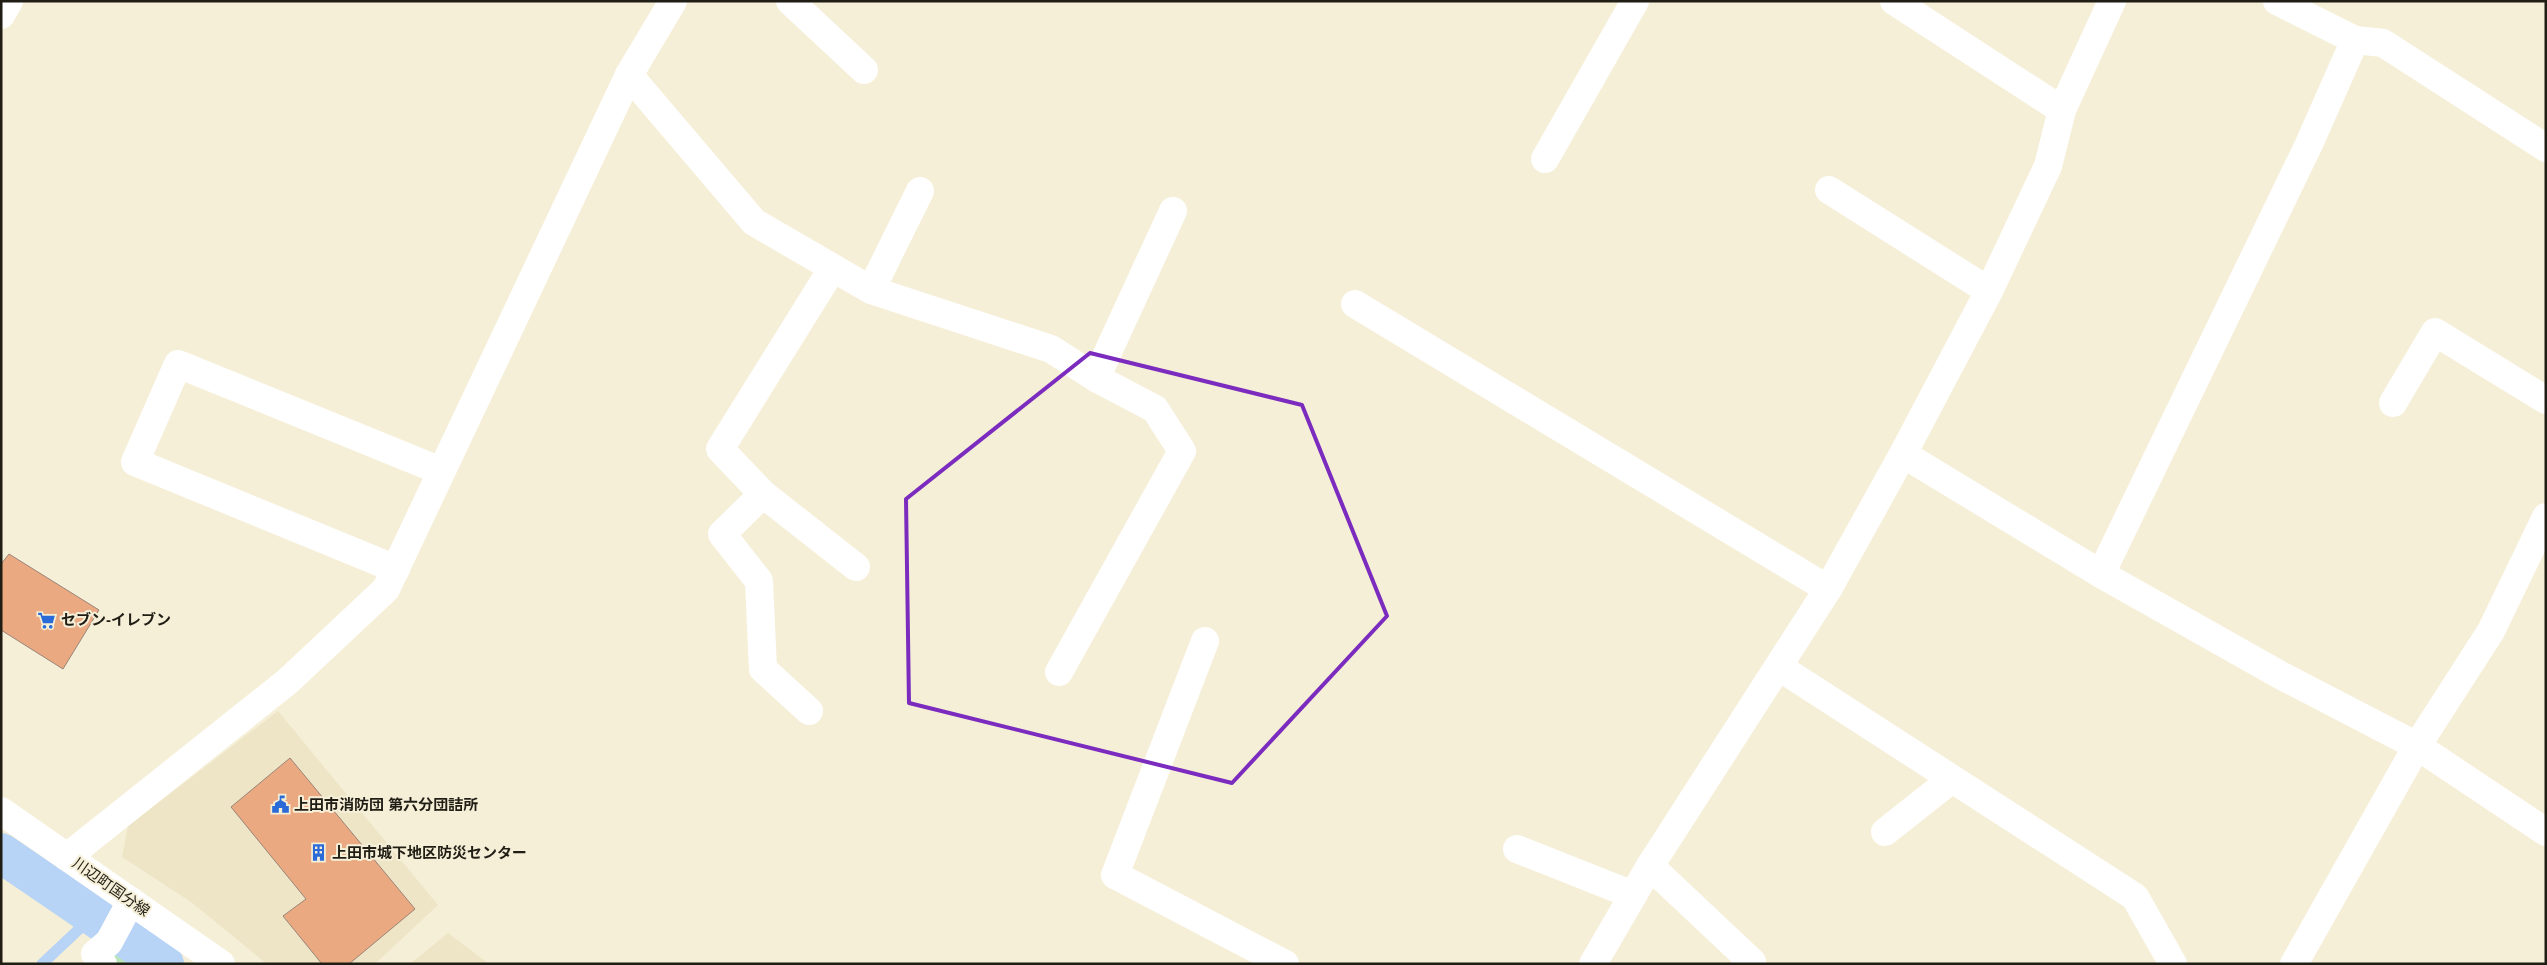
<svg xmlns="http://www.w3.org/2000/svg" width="2547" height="965" font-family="Arial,'Noto Sans JP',sans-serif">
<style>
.built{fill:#eee5c6}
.green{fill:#bae6ba}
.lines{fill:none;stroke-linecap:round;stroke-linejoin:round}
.stream{stroke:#b7d3f5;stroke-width:11}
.canal{stroke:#b7d3f5;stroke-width:40}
.building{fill:#eaa981;stroke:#998578}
.minor{stroke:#fff;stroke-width:28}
.marked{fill:none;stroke:#7b2cbf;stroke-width:4;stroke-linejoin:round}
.labels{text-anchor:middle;stroke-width:4;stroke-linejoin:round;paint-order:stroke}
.poi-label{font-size:15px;font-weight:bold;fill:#1f1d14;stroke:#f6efd8;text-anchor:start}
.street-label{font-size:15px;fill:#1f1d14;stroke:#f6efd8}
</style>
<rect width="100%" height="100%" fill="#f6efd8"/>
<!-- built -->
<g class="built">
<path d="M 278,711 L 438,905 L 375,964 L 267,964 L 191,902 L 122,857 L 128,826 Z"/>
<path d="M 448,933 L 489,964 L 410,964 Z"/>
</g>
<!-- green -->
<path class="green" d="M 118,945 L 135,964 L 96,964 Z"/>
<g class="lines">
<!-- stream -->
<path class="stream" d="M 42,964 L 93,916"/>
<!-- canal -->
<path class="canal" d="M 1,853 L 164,964"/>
</g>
<!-- building -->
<g class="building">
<path d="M 9,554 L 99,610 L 63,669 L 1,630 L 1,564 Z"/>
<path d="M 290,758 L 415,909 L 349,964 L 322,964 L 283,916 L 306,899 L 231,807 Z"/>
</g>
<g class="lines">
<!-- minor -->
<g class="minor">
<path d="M 790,1 L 864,70"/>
<path d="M 1894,1 L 2062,110"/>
<path d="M 1,15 L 9,1"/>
<path d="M 2355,40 L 2383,43 L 2546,148"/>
<path d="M 629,75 L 754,222 L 871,290 L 1051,349 L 1096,378 L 1155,409 L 1182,451 L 1059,672"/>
<path d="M 1545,159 L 1635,1"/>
<path d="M 1829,190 L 1989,291"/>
<path d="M 871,290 L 920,191"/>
<path d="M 1355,304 L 1828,589"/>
<path d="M 1096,378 L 1173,211"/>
<path d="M 2393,403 L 2435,332 L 2546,400"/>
<path d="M 1903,454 L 2101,574 L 2282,676 L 2417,746 L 2546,832"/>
<path d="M 763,494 L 856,567"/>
<path d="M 396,569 L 135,462 L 178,364 L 441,471"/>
<path d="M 2101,574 L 2309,144 L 2355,40 L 2277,1"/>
<path d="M 1205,641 L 1115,875 L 1285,964"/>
<path d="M 1779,667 L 2135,897 L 2173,964"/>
<path d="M 809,711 L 763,669 L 759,581 L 722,534 L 763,494 L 720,449 L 832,269"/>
<path d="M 1,811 L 221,964"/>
<path d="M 1885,832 L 1952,779"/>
<path d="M 1517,849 L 1633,895"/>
<path d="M 67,857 L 288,681 L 386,589 L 629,75 L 673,1"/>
<path d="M 1650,866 L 1752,962"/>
<path d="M 103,964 L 95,954 L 109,942 L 131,901"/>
<path d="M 1593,964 L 1650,866 L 1828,589 L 1903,454 L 1989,291 L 2048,166 L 2062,110 L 2112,1"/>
<path d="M 2294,964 L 2417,746 L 2491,631 L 2546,517"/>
</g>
</g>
<!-- marked area -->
<path class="marked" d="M 1090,353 L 1302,405 L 1387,616 L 1232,783 L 909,703 L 906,499 Z"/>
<!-- icons -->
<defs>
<symbol id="supermarket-bare" viewBox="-9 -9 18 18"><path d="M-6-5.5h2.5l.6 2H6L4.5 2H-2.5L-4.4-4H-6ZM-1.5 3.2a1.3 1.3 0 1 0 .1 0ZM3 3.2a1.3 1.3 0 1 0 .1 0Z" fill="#2a6bd8" stroke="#f6efd8" stroke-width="2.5" paint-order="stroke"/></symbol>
<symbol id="civic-bare" viewBox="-9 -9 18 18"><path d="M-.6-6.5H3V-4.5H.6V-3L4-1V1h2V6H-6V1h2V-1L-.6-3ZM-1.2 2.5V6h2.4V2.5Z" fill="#2a6bd8" stroke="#f6efd8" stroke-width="2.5" paint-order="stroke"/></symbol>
<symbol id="building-bare" viewBox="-9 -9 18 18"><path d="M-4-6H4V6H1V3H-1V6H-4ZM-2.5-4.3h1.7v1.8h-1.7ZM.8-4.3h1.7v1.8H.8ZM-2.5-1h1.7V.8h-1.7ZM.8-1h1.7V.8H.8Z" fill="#2a6bd8" stroke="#f6efd8" stroke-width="2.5" paint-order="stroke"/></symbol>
</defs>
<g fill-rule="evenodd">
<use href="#supermarket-bare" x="34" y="608" width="25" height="25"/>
<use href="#civic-bare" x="268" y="792" width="25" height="25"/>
<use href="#building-bare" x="306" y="840" width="25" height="25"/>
</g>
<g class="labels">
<!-- poi labels -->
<g class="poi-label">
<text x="61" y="625">セブン-イレブン</text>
<text x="294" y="810">上田市消防団 第六分団詰所</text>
<text x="332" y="858">上田市城下地区防災センター</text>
</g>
<!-- street labels -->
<g class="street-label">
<text transform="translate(111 887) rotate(35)" y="5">川辺町国分線</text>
</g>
</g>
<!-- border -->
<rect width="2547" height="965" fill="none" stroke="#1f1d14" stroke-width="5"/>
</svg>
